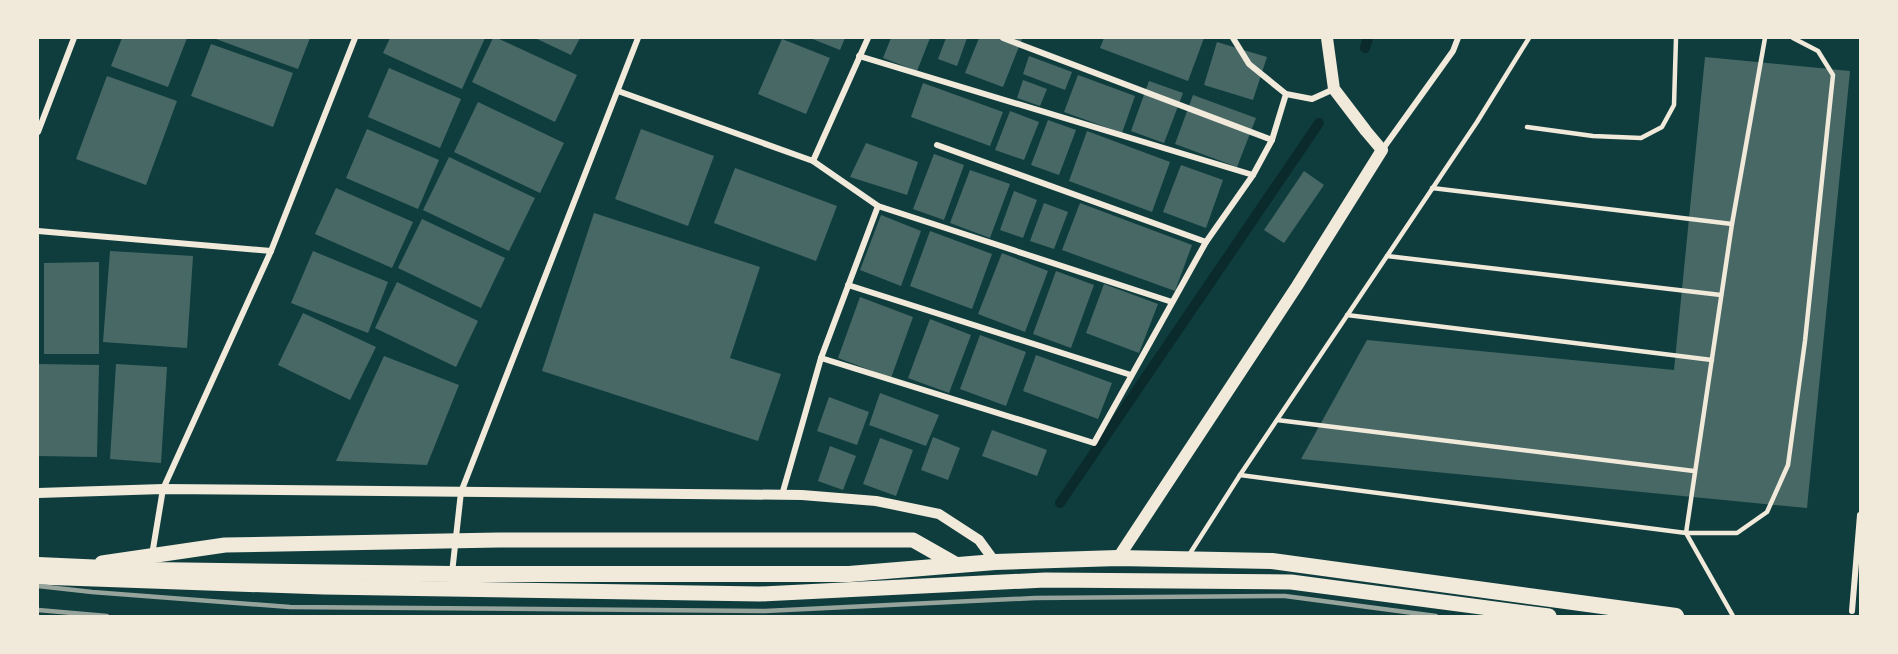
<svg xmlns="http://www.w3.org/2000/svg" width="1898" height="654" font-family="Merriweather,serif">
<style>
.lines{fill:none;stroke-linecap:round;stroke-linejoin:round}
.stream{stroke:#0a2a2b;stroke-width:10}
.building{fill:#486865}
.service{stroke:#f1e9da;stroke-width:4.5}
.minor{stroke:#f1e9da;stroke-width:6}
.tertiary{stroke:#f1e9da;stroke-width:10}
.secondary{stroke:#f1e9da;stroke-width:12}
.primary{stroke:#f1e9da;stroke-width:15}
.trunk{stroke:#f1e9da;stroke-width:16}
.rail{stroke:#97a49c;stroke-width:4.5}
</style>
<rect width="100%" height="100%" fill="#0f3d3e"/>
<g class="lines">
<!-- stream -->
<g class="stream">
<path d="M 1365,48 L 1368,38"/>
<path d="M 1060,503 L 1319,123"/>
</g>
</g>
<!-- building -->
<g class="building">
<path d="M 122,38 L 187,38 L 168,87 L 111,66 Z"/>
<path d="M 217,38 L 310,38 L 298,69 L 216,39 Z"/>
<path d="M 390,38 L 485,38 L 462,89 L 383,53 Z"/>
<path d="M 493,38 L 497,38 L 577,75 L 555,122 L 472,82 Z"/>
<path d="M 535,38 L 580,38 L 571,55 Z"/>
<path d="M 810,38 L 845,38 L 840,50 Z"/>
<path d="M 891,38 L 930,38 L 917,71 L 883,58 Z"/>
<path d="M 946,38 L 967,38 L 957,66 L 938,59 Z"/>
<path d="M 979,38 L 1022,39 L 1003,87 L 965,73 Z"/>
<path d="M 1104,38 L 1204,38 L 1188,81 L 1100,48 Z"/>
<path d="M 782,39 L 830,58 L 806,114 L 758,94 Z"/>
<path d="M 1217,42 L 1267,57 L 1253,100 L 1204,85 Z"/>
<path d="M 211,44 L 293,73 L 273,127 L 191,96 Z"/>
<path d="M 1029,56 L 1072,72 L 1065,90 L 1023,74 Z"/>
<path d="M 1705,57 L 1850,71 L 1807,508 L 1301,459 L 1367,340 L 1674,370 Z"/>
<path d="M 389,68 L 461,99 L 440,148 L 368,117 Z"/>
<path d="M 1078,75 L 1135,96 L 1122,133 L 1064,112 Z"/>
<path d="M 107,76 L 177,101 L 146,185 L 76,159 Z"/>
<path d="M 1023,80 L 1047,89 L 1040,106 L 1017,98 Z"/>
<path d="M 1149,81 L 1183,93 L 1164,143 L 1131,131 Z"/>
<path d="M 923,83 L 1003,112 L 990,146 L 911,117 Z"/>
<path d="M 1193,95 L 1256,118 L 1237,167 L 1175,144 Z"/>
<path d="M 478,102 L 564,143 L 540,193 L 454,152 Z"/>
<path d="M 1010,111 L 1039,122 L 1024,160 L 995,150 Z"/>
<path d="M 1048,120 L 1076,130 L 1059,175 L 1031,165 Z"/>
<path d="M 367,129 L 439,160 L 418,209 L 346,178 Z"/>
<path d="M 641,129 L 714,156 L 688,226 L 615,199 Z"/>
<path d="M 1087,131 L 1170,162 L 1152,212 L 1069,181 Z"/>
<path d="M 866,143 L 918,162 L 907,195 L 850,177 Z"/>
<path d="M 934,154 L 964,165 L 944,220 L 913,209 Z"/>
<path d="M 449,157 L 535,198 L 509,251 L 423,210 Z"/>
<path d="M 1181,165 L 1223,180 L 1206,228 L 1163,212 Z"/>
<path d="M 735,168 L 837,206 L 816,261 L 714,223 Z"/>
<path d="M 970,170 L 1010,184 L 990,238 L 950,223 Z"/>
<path d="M 1304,171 L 1324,185 L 1284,243 L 1264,230 Z"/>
<path d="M 336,188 L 413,222 L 392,268 L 315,234 Z"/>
<path d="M 1014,191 L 1037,200 L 1023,238 L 1000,230 Z"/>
<path d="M 1044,203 L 1068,212 L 1054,249 L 1030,241 Z"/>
<path d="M 1080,203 L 1192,245 L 1175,291 L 1062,250 Z"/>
<path d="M 594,213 L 760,267 L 730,358 L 781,374 L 758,441 L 542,371 Z"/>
<path d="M 881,215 L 921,231 L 901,286 L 860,270 Z"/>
<path d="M 422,219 L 505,258 L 481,308 L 398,268 Z"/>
<path d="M 930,231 L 992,254 L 972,309 L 910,286 Z"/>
<path d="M 110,251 L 193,256 L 187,348 L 103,342 Z"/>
<path d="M 313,251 L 388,282 L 368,333 L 291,303 Z"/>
<path d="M 1002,253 L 1048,271 L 1025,332 L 978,314 Z"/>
<path d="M 99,262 L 99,354 L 44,354 L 44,263 Z"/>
<path d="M 1056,271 L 1094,285 L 1071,348 L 1033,334 Z"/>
<path d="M 397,282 L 478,321 L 456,367 L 375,328 Z"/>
<path d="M 1104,284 L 1158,304 L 1139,353 L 1086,333 Z"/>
<path d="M 860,297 L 913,317 L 891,378 L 838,358 Z"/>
<path d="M 303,313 L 376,347 L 350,400 L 278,365 Z"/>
<path d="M 930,319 L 971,335 L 949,393 L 908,378 Z"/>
<path d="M 980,335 L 1026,352 L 1006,406 L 960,389 Z"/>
<path d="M 1036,355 L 1112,383 L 1098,419 L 1023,391 Z"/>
<path d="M 384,356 L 459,385 L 427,465 L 336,461 Z"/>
<path d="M 38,364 L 99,365 L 97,457 L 38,456 Z"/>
<path d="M 116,364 L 167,367 L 161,463 L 110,459 Z"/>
<path d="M 880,393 L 939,415 L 926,446 L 869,425 Z"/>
<path d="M 829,397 L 869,412 L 857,445 L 817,431 Z"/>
<path d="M 992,430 L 1047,450 L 1037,476 L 982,456 Z"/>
<path d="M 933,437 L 960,448 L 948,480 L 921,470 Z"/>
<path d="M 880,438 L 913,450 L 896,496 L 863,484 Z"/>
<path d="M 830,446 L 856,456 L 843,490 L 818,481 Z"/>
</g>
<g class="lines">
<!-- service -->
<g class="service">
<path d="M 1765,38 L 1732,224 L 1686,533 L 1737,533 L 1767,512 L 1788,465 L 1805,341 L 1833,75 L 1818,51 L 1793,38"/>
<path d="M 1527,127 L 1593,136 L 1641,138 L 1662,127 L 1674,105 L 1676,38"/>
<path d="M 1432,188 L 1732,224"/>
<path d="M 1387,256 L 1721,295"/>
<path d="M 1347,315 L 1712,360"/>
<path d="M 1277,420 L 1694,471"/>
<path d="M 1240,475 L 1477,122 L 1529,38"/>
<path d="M 1189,555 L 1240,475 L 1686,533 L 1733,616"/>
</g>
<!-- minor -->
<g class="minor">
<path d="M 1003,38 L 1272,140"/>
<path d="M 1233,38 L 1249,64 L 1286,94 L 1312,99 L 1334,89"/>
<path d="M 859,56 L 1253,175"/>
<path d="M 618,91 L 813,161 L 868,38"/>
<path d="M 38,132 L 74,38"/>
<path d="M 937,145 L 1206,242"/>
<path d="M 1382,150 L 1453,51 L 1458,38"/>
<path d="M 813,161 L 878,206 L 1172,302"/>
<path d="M 38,231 L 271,251"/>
<path d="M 848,285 L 1131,375"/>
<path d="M 821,358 L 1094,443 L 1206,242 L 1253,175 L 1272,140 L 1286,94"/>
<path d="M 782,495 L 821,358 L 878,206"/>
<path d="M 152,555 L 163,489 L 271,251 L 355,38"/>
<path d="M 452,573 L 461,492 L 638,38"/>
<path d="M 1852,611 L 1860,515"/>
</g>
<!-- tertiary -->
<path class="tertiary" d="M 38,493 L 163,489 L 802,495 L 876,501 L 939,514 L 979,540 L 995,562"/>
<!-- secondary -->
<path class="secondary" d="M 1118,558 L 1297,286 L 1382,150 L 1366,131 L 1334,89 L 1327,38"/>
<!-- primary -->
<g class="primary">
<path d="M 102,563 L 225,545 L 499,540 L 913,540 L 957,565"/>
<path d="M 38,577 L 324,587 L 760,594 L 1045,580 L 1291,582 L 1549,616"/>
</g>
<!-- trunk -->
<path class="trunk" d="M 38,565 L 150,570 L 452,574 L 849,574 L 995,562 L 1118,558 L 1272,561 L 1676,616"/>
<!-- rail -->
<g class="rail">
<path d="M 38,586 L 92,592 L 290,607 L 765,611 L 1035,598 L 1285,596 L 1436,616"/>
<path d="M 38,610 L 107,616"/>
</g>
</g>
<!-- border -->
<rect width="1898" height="654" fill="none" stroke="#f1e9da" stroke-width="78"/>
</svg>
